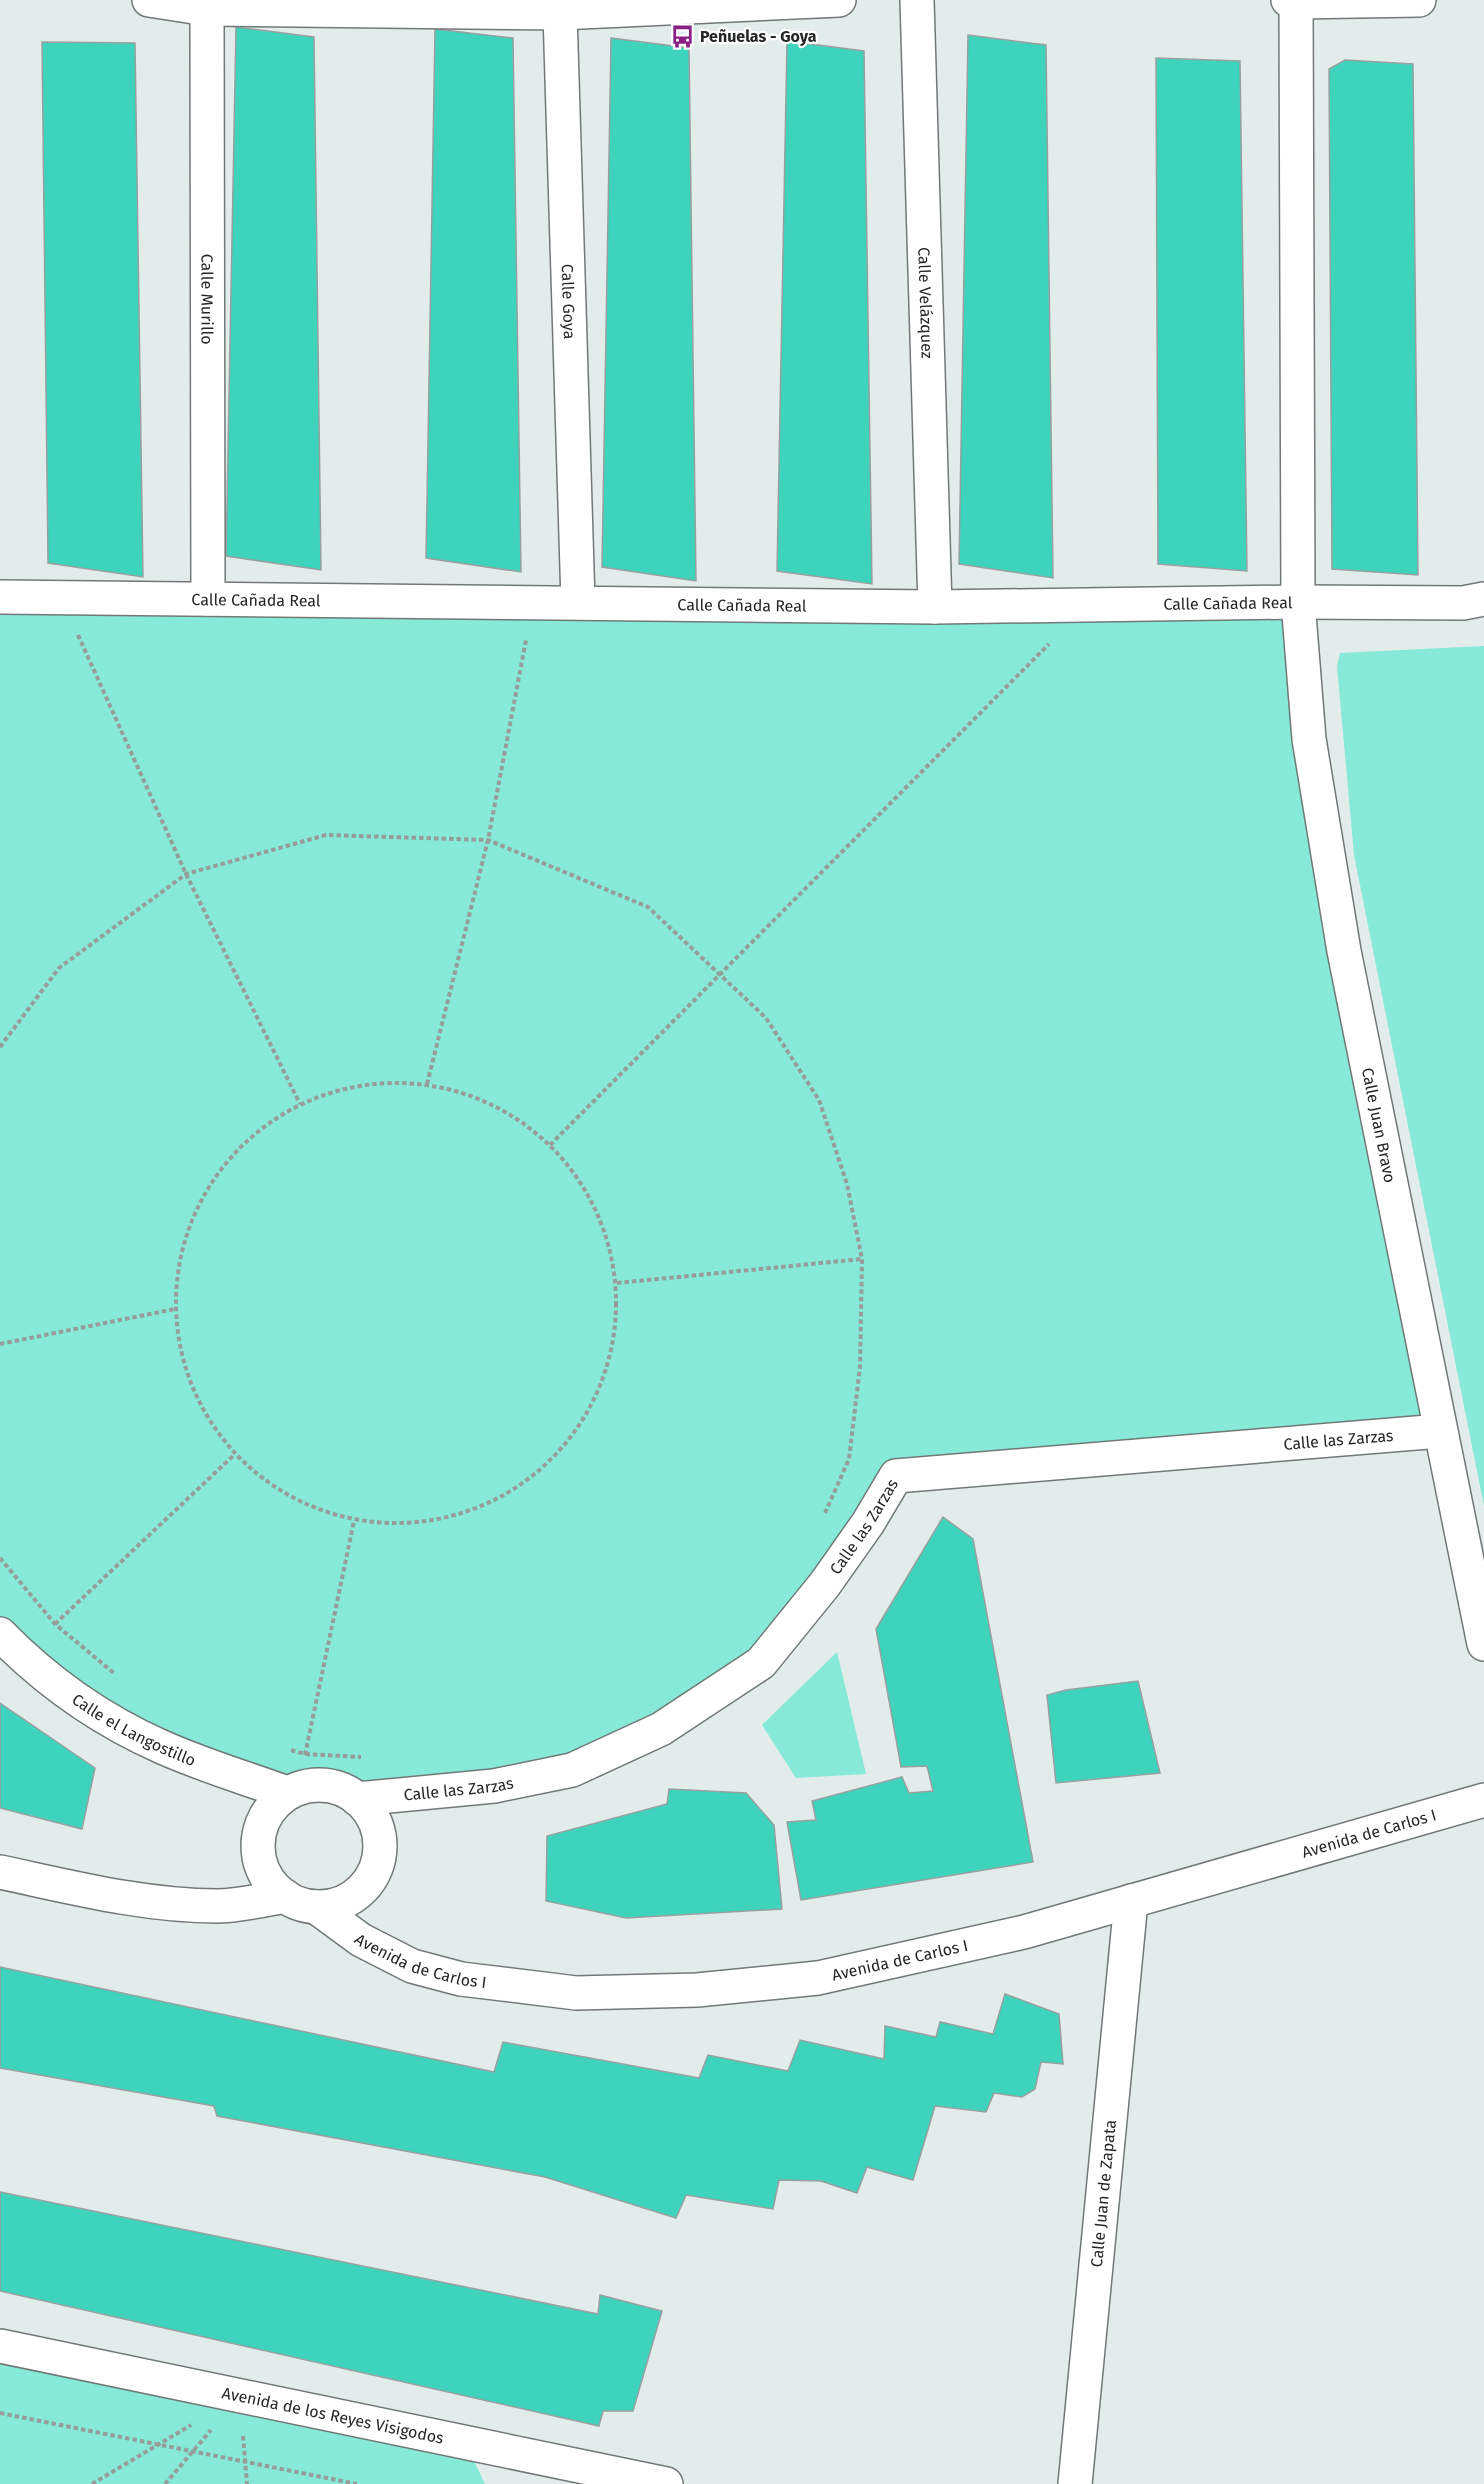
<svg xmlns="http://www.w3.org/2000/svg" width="1484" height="2484" font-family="'Fira Sans',sans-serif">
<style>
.green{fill:#87e9d7}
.building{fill:#3dd3bd;stroke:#98a19f;stroke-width:1.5}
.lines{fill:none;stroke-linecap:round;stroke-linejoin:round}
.minor-casing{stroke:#707977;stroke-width:36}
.path{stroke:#969d9b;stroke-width:4;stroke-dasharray:4.5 3;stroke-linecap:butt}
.minor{stroke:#fff;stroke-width:33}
.labels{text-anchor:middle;stroke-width:4.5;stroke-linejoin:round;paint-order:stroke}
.poi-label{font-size:16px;font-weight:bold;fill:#242726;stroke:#fff;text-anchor:start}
.street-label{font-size:16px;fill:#242726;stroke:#fff}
</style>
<rect width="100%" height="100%" fill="#e2ecea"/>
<!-- green -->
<g class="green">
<path d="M 0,597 L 1298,602 L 1440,1431 L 896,1476 L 761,1663 L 572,1770 L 357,1799 C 336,1787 321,1783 298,1788 L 162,1747 L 0,1634 Z"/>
<path d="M 1484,646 L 1484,1506 L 1354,855 L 1337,666 L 1340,653 Z"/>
<path d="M 837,1652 L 866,1774 L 796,1778 L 762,1725 Z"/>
<path d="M 0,2359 L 466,2444 L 485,2484 L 0,2484 Z"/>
</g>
<!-- building -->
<g class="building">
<path d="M 236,27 L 314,37 L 321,570 L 226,556 Z"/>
<path d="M 435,29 L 513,38 L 521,572 L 426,558 Z"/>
<path d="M 968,35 L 1046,45 L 1053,578 L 959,564 Z"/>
<path d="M 611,38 L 689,48 L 696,581 L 602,567 Z"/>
<path d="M 787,41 L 864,51 L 872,584 L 777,571 Z"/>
<path d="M 42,42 L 135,43 L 143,577 L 48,563 Z"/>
<path d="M 1156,58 L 1240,61 L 1247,571 L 1158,564 Z"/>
<path d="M 1345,60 L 1413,64 L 1418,575 L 1332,569 L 1329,69 Z"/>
<path d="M 943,1517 L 973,1539 L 1033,1862 L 801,1900 L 787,1822 L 816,1820 L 812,1801 L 902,1777 L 909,1793 L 933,1791 L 927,1766 L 901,1767 L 876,1629 Z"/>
<path d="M 1138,1681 L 1160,1773 L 1056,1783 L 1047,1695 L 1066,1690 Z"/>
<path d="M 0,1703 L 95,1768 L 82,1829 L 0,1808 Z"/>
<path d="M 669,1789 L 746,1793 L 774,1825 L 782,1909 L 626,1918 L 546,1901 L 547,1836 L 667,1804 Z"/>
<path d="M 0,1967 L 494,2072 L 503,2042 L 699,2078 L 708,2055 L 788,2071 L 800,2040 L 884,2059 L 885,2026 L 936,2037 L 940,2022 L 993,2034 L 1005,1994 L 1059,2014 L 1063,2064 L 1041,2062 L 1035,2089 L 1022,2097 L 994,2093 L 986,2112 L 935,2106 L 913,2180 L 867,2167 L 857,2193 L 821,2181 L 779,2180 L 773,2209 L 686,2195 L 676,2218 L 545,2177 L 217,2116 L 214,2106 L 0,2068 Z"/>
<path d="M 0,2192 L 598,2314 L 600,2295 L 662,2311 L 633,2411 L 603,2411 L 599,2426 L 0,2291 Z"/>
</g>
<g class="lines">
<defs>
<g id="minor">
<path d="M 149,0 L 207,9 L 560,13 L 839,0"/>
<path id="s1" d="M 203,0 L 207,9 L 208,599"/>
<path id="s2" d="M 557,0 L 560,13 L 578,602"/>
<path id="s3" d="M 917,0 L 935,607"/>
<path d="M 1288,0 L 1296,2 L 1419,0"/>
<path id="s4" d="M 1296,2 L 1298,602 L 1309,739 L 1344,951 L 1484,1644"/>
<path id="s5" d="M 0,597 L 935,607 L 1298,602 L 1463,603 L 1484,599"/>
<path id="s6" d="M 0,1634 C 46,1681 101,1720 162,1747 C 202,1765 246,1778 287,1793"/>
<circle cx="319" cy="1846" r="61"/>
<path id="s7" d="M 357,1799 L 494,1786 L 572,1770 L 661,1729 L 761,1663 L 825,1584 L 868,1523 L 896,1476 L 1440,1431"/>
<path d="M 0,1872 C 71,1887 144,1906 217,1906 C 239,1906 263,1900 285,1896"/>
<path id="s8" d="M 316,1907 L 361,1940 L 412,1966 L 461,1979 L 576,1993 L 697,1990 L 818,1978 L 1024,1932 L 1484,1800"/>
<path id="s9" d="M 0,2346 L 666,2484"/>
<path id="s10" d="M 1075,2484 L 1131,1901"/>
</g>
</defs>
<!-- minor casing -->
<use href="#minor" class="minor-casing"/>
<!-- path -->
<g class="path">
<path d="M 78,635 L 186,874 L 300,1104"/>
<path d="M 0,1047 L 59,968 L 186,874 L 326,835 L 488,840 L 648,907 L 766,1018 L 819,1100 L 847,1184 L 862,1259 L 860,1367 L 849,1459 L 825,1513"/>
<circle cx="396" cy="1303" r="220"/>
<path d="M 427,1084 L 488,840 L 526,640"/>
<path d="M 550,1145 L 1049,644"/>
<path d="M 617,1283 L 862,1259"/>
<path d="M 0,1344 L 175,1309"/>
<path d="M 0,1558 L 55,1624 L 115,1674"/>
<path d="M 55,1624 L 235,1454"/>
<path d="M 291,1750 L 305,1754 L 361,1757"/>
<path d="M 305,1755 L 354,1521"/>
<path d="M 0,2413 L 357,2484"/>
<path d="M 243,2436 L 247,2484"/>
<path d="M 92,2484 L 191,2425"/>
<path d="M 165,2484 L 211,2430"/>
</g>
<!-- minor -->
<use href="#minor" class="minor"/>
</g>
<!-- icons -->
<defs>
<symbol id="bus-bare" viewBox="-9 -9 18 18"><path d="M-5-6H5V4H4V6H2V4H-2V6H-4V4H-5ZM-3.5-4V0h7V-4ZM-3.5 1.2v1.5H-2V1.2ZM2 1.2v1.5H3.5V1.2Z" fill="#8a1f84" stroke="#fff" stroke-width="2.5" paint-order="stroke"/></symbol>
</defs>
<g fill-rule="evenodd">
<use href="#bus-bare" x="666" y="20" width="33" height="33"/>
</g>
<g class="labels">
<!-- poi labels -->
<g class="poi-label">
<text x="700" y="42">Peñuelas - Goya</text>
</g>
<!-- street labels -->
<g class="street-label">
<text dy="6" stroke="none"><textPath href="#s1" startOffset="300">Calle Murillo</textPath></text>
<text dy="6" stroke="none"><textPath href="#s2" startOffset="302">Calle Goya</textPath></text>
<text dy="6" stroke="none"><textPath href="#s3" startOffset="303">Calle Velázquez</textPath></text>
<text dy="6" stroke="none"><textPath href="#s5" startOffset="256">Calle Cañada Real</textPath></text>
<text dy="6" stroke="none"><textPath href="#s5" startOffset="1228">Calle Cañada Real</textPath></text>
<text dy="6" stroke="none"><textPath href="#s5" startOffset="742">Calle Cañada Real</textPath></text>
<text dy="6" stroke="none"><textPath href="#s4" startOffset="1130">Calle Juan Bravo</textPath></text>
<text dy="6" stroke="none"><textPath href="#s7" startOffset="1110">Calle las Zarzas</textPath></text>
<text dy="6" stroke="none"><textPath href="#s7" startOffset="606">Calle las Zarzas</textPath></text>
<text dy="6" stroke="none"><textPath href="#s6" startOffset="166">Calle el Langostillo</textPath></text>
<text dy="6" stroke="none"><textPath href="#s7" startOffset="102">Calle las Zarzas</textPath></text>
<text dy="6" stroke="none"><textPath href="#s8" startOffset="1092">Avenida de Carlos I</textPath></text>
<text dy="6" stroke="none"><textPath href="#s8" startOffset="120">Avenida de Carlos I</textPath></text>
<text dy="6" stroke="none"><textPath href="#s8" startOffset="606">Avenida de Carlos I</textPath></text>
<text dy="6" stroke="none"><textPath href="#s10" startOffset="292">Calle Juan de Zapata</textPath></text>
<text dy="6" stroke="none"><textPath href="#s9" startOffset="340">Avenida de los Reyes Visigodos</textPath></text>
</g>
</g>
</svg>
